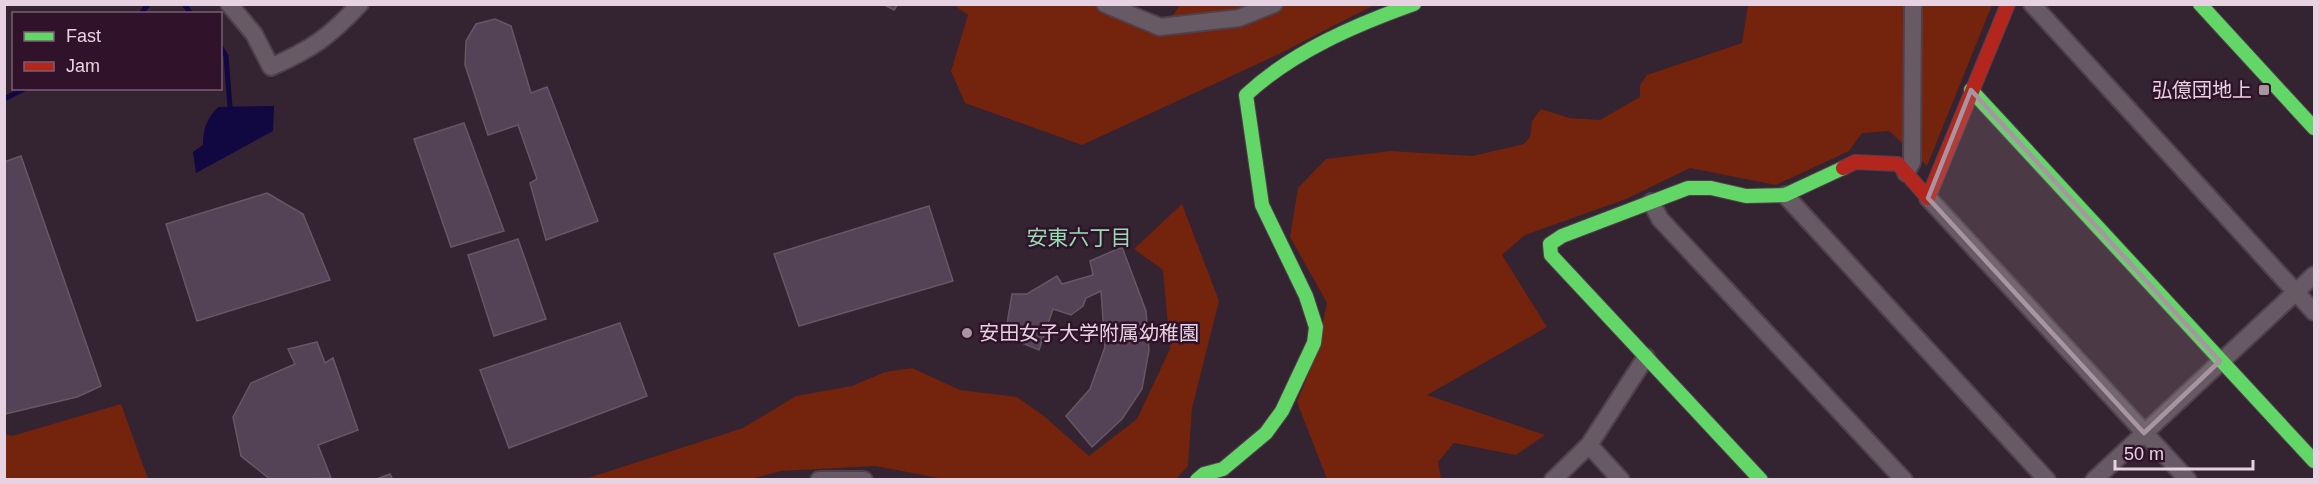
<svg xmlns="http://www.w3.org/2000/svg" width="2319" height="484" font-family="Helvetica,'Noto Sans JP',sans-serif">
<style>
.green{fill:#74230c}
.water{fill:#110741}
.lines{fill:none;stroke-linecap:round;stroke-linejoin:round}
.stream{stroke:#110741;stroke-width:5}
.building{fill:#544256;stroke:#655865;stroke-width:1.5}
.street-casing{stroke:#4f404c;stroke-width:20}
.fast-casing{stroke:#4f404c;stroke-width:16}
.jam-casing{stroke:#4f404c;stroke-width:16}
.street{stroke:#675a64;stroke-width:16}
.fast{stroke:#63d668;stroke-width:14}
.jam{stroke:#b3261e;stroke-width:14}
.marked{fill:#a895a2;fill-opacity:0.2;stroke:#a895a2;stroke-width:4.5;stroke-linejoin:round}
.poi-dot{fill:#a895a2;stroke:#30132a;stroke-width:2}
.labels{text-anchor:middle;stroke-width:5;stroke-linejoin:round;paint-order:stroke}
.poi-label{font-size:20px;fill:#e6d2e0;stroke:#30132a;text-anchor:end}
.neighbourhood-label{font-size:21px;fill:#94dfb0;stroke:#30132a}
</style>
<rect width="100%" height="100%" fill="#342330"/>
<!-- green -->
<g class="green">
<path d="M 954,5 L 1103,5 L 1158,37 L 1180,5 L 1374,5 L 1281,53 L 1082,145 L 965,103 L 951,71 L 968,15 Z"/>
<path d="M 1748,5 L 1992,5 L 1927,166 L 1889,131 L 1862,133 L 1849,151 L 1776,185 L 1690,168 L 1626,199 L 1525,235 L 1502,255 L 1547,327 L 1427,395 L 1545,435 L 1516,455 L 1454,443 L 1438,462 L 1441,479 L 1327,479 L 1297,402 L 1316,355 L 1327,303 L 1290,237 L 1298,188 L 1326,159 L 1391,151 L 1473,156 L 1524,144 L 1530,137 L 1532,121 L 1541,109 L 1569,118 L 1600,120 L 1640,97 L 1640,85 L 1647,75 L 1742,43 Z"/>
<path d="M 1182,204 L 1219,301 L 1192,408 L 1188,466 L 1176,479 L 944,479 L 875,466 L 781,471 L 747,480 L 585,479 L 743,428 L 796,396 L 852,386 L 885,372 L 912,368 L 960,390 L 1017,397 L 1044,416 L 1089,456 L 1137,419 L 1170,349 L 1163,270 L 1134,249 Z"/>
<path d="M 121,404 L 148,479 L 5,479 L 5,434 L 12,436 Z"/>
</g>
<!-- water -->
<path class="water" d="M 274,106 L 273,131 L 196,173 L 193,152 L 203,145 C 203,129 207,118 218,107 Z"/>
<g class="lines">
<!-- stream -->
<g class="stream">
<path d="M 184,4 L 191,14"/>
<path d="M 141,14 L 148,4"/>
<path d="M 220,46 L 226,56 L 230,107"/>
<path d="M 4,99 L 26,88"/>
</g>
</g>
<!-- building -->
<g class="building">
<path d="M 883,4 L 898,4 L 894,10 Z"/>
<path d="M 495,19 L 511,26 L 531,93 L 547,87 L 598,221 L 546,240 L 530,183 L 537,179 L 518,125 L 488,135 L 465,65 L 466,41 L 476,24 Z"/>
<path d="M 464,123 L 504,231 L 451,247 L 414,139 Z"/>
<path d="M 21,156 L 101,386 L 77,397 L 5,414 L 4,162 Z"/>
<path d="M 267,193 L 303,214 L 330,280 L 197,321 L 166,224 Z"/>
<path d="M 929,206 L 953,281 L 799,326 L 774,254 Z"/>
<path d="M 518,239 L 546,319 L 494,336 L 468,255 Z"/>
<path d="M 1122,247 L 1146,311 L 1149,350 L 1142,389 L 1122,419 L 1092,447 L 1066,416 L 1090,389 L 1105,347 L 1101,291 L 1086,298 L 1083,306 L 1071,315 L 1053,309 L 1039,350 L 1005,336 L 1012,294 L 1027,294 L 1057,276 L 1062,284 L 1093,275 L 1090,261 Z"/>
<path d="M 620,323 L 647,396 L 509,448 L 480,370 Z"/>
<path d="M 317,342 L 325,363 L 333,358 L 358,430 L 318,445 L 331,478 L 271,480 L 241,456 L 233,417 L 251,383 L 295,364 L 288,349 Z"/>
<path d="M 390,474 L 393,480 L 374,480 Z"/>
</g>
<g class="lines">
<defs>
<g id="street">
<path d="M 229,4 L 254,34 L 271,67 C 312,49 329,37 360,4"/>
<path d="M 1105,4 L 1160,27 L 1239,18 L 1274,4"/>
<path d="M 2032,4 L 2314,312"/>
<path d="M 1906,173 L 1912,162 L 1913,4"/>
<path d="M 1785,195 L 2047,480"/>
<path d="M 1928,198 L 2188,480"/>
<path d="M 1651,202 L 1660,219 L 1904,480"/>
<path d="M 1589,445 L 1621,480"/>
<path d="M 819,480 L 864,480"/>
<path d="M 1553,480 L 1589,445 L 1646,357"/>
<path d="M 2094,480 L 2314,275"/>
</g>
<g id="fast">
<path d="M 2200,4 L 2314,128"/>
<path d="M 1971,90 L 2314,461"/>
<path d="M 1197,480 L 1204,474 L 1223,469 L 1266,433 L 1282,411 L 1314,343 L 1316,327 L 1306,296 L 1262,205 L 1246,95 C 1292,52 1355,25 1414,4"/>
<path d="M 1761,480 L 1551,255 L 1550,244 L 1562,236 L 1688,188 L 1711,188 L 1746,196 L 1785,195 L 1843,168"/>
</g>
<path id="jam" d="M 1843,168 L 1855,162 L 1898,164 L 1928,198 L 2008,4"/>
</defs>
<!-- street casing -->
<use href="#street" class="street-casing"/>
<!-- fast casing -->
<use href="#fast" class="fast-casing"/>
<!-- jam casing -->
<use href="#jam" class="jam-casing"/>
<!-- street -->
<use href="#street" class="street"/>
<!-- fast -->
<use href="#fast" class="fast"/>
<!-- jam -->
<use href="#jam" class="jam"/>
</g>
<!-- marked area -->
<path class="marked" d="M 1971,90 L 2220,361 L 2144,433 L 1928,198 Z"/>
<!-- markers -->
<g class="poi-dot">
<rect x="2258" y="84" width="12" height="12" rx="3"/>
<circle cx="967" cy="333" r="6"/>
</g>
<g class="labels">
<!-- poi labels -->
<g class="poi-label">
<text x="2252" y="97">弘億団地上</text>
<text x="979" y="340" text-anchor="start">安田女子大学附属幼稚園</text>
</g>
<!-- neighbourhood labels -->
<g class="neighbourhood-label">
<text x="1079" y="245">安東六丁目</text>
</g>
</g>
<!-- border -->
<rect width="2319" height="484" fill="none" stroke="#e6d2e0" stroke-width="12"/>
<!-- legend -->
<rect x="12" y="12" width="210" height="78" fill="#30132a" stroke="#795f73" stroke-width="1.5"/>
<rect x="24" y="32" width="30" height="9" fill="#63d668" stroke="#795f73" stroke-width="1.5"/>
<text x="66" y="42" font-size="18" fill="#e6d2e0">Fast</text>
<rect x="24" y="62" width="30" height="9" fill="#b3261e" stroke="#795f73" stroke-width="1.5"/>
<text x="66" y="72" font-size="18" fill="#e6d2e0">Jam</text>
<!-- scale -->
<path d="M2115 460v9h138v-9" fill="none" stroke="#e6d2e0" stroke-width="3"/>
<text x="2124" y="460" font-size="18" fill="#e6d2e0" stroke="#30132a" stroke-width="4.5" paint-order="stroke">50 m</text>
</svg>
